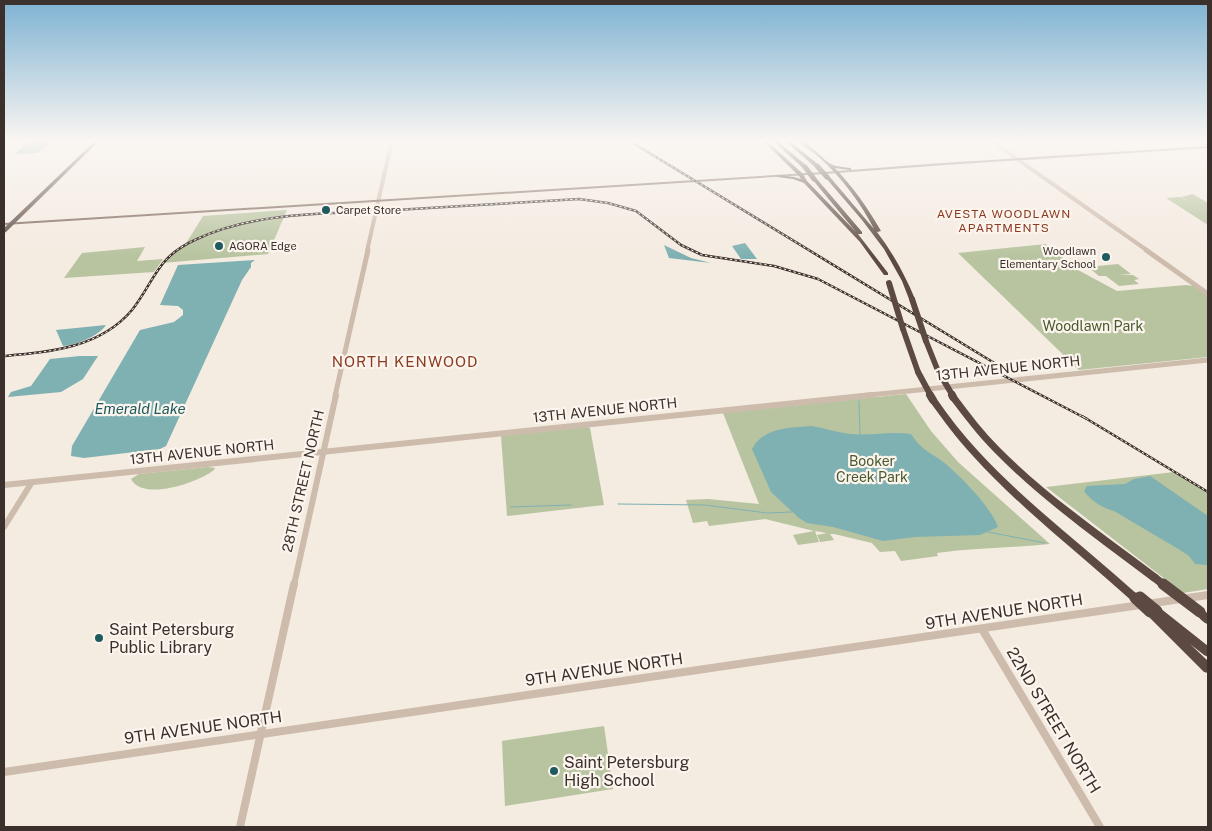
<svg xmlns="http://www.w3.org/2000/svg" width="1212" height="831" font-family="'Public Sans',sans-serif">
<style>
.green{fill:#b8c4a0}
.water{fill:#7fb0b2}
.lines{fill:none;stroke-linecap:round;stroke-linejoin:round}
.stream{stroke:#7fb0b2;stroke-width:1}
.minor-far3{stroke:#cdbbac;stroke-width:4}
.minor-far2{stroke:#cdbbac;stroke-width:5}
.minor-far1{stroke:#cdbbac;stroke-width:6}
.minor{stroke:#cdbbac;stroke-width:8}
.major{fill:#7d675c;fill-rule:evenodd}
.highway{fill:#5c4a42;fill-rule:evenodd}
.rail-casing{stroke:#3b302b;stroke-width:2.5}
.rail{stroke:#fbf5ee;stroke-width:1;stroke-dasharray:2.5;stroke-linecap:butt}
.highway-bridge-far3{stroke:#5c4a42;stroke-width:5}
.highway-bridge-far2{stroke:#5c4a42;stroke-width:6}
.highway-bridge-far1{stroke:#5c4a42;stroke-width:8}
.highway-bridge{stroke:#5c4a42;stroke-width:11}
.poi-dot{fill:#1f5a5e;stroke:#fbf5ee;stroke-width:2}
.labels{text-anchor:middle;stroke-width:4.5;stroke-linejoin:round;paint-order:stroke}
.far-poi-label{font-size:11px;fill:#3b302b;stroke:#fbf5ee;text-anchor:start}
.far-neighbourhood-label{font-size:12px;letter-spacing:1px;fill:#8c3b22;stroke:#fbf5ee}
.park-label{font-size:14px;fill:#4a5a2e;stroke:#fbf5ee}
.street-label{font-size:14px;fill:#3b302b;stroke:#fbf5ee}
.neighbourhood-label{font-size:15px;letter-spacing:1px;fill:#8c3b22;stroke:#fbf5ee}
.water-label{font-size:15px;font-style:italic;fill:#1f5a5e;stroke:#fbf5ee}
.near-street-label{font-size:16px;fill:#3b302b;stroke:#fbf5ee}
.near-poi-label{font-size:16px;fill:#3b302b;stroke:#fbf5ee;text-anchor:start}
</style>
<rect width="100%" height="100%" fill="#f4ebe1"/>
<!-- green -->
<g class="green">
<path d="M 1193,194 L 1208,203 L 1208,225 L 1166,198 L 1180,197 L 1193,204 L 1181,197 Z"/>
<path d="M 287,210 L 268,254 L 162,263 L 185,245 L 203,216 Z"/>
<path d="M 1046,244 L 1078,270 L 1117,291 L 1186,285 L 1194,286 L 1208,296 L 1208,357 L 1079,370 L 958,253 Z"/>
<path d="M 145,247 L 137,261 L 163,259 L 154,272 L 64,278 L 82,253 Z"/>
<path d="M 1118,264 L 1131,274 L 1119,275 L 1133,275 L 1139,279 L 1134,280 L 1139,284 L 1119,286 L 1106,276 L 1099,276 L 1088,267 Z"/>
<path d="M 906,394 L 931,431 L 958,462 L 1050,544 C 1012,548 974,548 937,553 L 938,556 L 901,561 L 895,551 L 880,552 L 872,543 L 834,534 L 830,534 L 834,540 L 820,542 L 817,535 L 827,533 L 815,531 L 819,542 L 798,545 L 793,535 L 814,531 L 765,519 L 709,526 L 707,521 L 693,523 L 686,500 L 708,499 L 759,504 L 723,413 Z"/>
<path d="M 588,427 L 590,428 L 604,505 L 507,516 L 501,436 Z"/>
<path d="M 208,467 L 215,468 L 214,470 C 199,482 143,502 131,479 L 139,474 Z"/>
<path d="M 1174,472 L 1208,492 L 1208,589 L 1183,593 L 1046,487 Z"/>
<path d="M 604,726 L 613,789 L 505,806 L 502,741 Z"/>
</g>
<!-- water -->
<g class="water">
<path d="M 32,140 L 54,140 L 38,153 L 14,154 Z"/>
<path d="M 745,243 L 757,259 L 741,259 L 732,246 Z"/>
<path d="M 664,245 L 691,258 L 711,263 L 669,258 Z"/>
<path d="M 255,260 L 251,263 L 251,267 L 242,280 L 166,446 L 160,449 L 84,458 L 71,456 L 72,446 L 140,330 L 174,322 L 183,315 L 183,310 L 178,306 L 160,305 L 178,265 Z"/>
<path d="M 106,325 C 99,336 76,345 63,346 L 56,330 Z"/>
<path d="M 80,356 L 98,356 L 83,379 L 61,392 L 8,397 L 11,392 L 31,386 L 50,359 Z"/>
<path d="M 812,426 C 825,428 838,433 851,434 C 871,436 890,431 911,434 C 922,451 932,453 946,464 C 962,478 991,507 998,527 L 980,535 L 915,537 L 883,541 L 833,527 L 807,523 L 799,518 L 771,492 L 752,449 C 764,427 788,428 812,426 Z"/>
<path d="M 1150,476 L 1208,516 L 1208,565 L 1195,564 L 1189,556 L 1180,550 L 1114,511 C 1104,509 1090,500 1084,491 L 1087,486 L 1125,484 L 1134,479 Z"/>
</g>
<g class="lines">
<!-- stream -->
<g class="stream">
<path d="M 859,401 L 860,434"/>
<path d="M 618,504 L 705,505 L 767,513 L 792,512"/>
<path d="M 510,507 L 571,505"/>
<path d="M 988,532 L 1045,543"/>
</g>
<!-- minor-far3 -->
<g class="minor-far3">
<path d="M 990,140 L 1148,251"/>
<path d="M 367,251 L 392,140"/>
</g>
<!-- minor-far2 -->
<g class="minor-far2">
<path d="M 1146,250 L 1208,294"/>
<path d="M 335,396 L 368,250"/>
<path d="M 860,396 L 1208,360"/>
</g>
<!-- minor-far1 -->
<g class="minor-far1">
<path d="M 4,485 L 872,395"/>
<path d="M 4,527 L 32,482"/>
<path d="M 294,585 L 336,395"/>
</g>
<!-- minor -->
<g class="minor">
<path d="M 982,629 L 1100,827"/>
<path d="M 4,772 L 1208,595"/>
<path d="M 240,827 L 294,584"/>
</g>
<!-- major -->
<path class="major" d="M 1208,146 L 1208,148 L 945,165 L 824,174 L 4,225 L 4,223 L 824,172 L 942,163 Z"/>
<!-- highway -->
<g class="highway">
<path d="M 96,140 L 100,140 L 6,232 L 4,233 L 4,228 Z"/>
<path d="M 762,140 L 766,140 L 803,174 L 807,181 L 856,232 L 812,179 L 816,178 L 862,232 L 862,234 L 858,234 L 888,273 L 888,275 L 884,275 L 860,242 L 804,183 L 793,179 L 777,177 L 777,175 L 779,175 L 794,177 L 801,179 L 799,176 Z"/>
<path d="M 772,140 L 776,140 L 807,166 L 807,168 L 803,168 Z"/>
<path d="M 784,140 L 788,140 L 819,165 L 819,167 L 815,167 Z"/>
<path d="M 795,140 C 808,139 820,158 831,164 C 836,167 845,167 851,168 L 851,170 L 849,170 L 835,168 C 853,187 868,208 881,231 L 877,232 C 893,253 905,275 915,299 L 914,300 L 912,301 L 909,299 L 902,281 L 884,249 L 862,220 L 825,177 L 829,176 L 874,229 C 860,202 842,178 820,158 C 812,151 803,146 795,140 Z"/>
<path d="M 903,327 L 906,329 L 921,372 L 920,374 L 916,374 L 915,372 L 900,329 Z"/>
<path d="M 926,339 L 929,341 L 941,371 L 940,373 L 938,373 L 935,371 L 923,341 Z"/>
<path d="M 950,395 L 956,395 C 970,414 984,432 1000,448 C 1048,496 1104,534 1158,575 L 1160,578 L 1158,581 L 1155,582 L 1152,581 C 1098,540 1042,501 994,452 C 978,436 964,417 950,399 L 949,397 Z"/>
<path d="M 930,398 L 936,398 C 949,417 963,435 979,452 C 1027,504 1085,547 1138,595 L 1140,598 L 1138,601 L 1135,602 L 1132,601 C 1079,553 1021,509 973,456 C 957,439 944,421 930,402 L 929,400 Z"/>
<path d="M 1157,607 L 1160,608 L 1208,646 L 1208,657 L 1204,655 L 1190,644 L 1208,661 L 1208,673 L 1204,672 L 1147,615 L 1145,612 L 1147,609 L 1150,608 L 1153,609 Z"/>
<path d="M 1200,608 L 1203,609 L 1208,614 L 1208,624 C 1203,623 1198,617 1195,612 L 1197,609 Z"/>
</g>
<defs>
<g id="rail">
<path d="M 628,140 L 996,364"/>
<path d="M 4,356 C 50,352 100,348 132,310 C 156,279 156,257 197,239 C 253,213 318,214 379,211 C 446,207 512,203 579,199 L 608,203 L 636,211 L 681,245 L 702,255 L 774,266 L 818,279 L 1087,419"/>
<path d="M 1082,416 L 1208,492"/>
</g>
</defs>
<!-- rail casing -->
<use href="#rail" class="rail-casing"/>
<!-- rail -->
<use href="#rail" class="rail"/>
<!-- highway-bridge-far3 -->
<g class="highway-bridge-far3">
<path d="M 817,166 L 827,177"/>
<path d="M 805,167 L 814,179"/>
</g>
<!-- highway-bridge-far2 -->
<g class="highway-bridge-far2">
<path d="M 889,283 L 903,329"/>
<path d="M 912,299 L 926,341"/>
<path d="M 938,371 L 953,396"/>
<path d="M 918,372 L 931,396"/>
</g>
<!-- highway-bridge-far1 -->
<g class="highway-bridge-far1">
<path d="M 930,395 L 933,400"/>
<path d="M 952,395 L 953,397"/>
<path d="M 1155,578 L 1164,585"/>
</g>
<!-- highway-bridge -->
<g class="highway-bridge">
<path d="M 1163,584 L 1200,612"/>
<path d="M 1140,597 L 1157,611"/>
<path d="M 1135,598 L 1150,612"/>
</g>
</g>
<!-- sky -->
<linearGradient id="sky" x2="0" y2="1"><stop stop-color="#7eb2d2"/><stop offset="0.55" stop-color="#faf6f2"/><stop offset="1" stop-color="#faf6f2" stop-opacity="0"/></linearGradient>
<rect width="1212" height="256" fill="url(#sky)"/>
<!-- markers -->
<g class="poi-dot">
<circle cx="326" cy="210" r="5"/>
<circle cx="219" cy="246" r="5"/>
<circle cx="1106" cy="257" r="5"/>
<circle cx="99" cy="638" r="5"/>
<circle cx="554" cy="771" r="5"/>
</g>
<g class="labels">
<!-- far-poi labels -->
<g class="far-poi-label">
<text x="336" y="214">Carpet Store</text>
<text x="229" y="250">AGORA Edge</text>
<text x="1096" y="255" text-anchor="end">Woodlawn<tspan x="1096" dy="13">Elementary School</tspan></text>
</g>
<!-- far-neighbourhood labels -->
<g class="far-neighbourhood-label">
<text x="1004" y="218">AVESTA WOODLAWN<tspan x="1004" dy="14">APARTMENTS</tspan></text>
</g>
<!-- park labels -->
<g class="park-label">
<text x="1093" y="331">Woodlawn Park</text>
<text x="872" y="466">Booker<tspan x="872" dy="16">Creek Park</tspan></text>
</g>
<!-- street labels -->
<g class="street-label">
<text transform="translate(1008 368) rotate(-6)" y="5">13TH AVENUE NORTH</text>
<text transform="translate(605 410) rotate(-6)" y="5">13TH AVENUE NORTH</text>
<text transform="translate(202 452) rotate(-6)" y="5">13TH AVENUE NORTH</text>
<text transform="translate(303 481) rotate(-77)" y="5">28TH STREET NORTH</text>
</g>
<!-- neighbourhood labels -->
<g class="neighbourhood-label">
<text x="405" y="367">NORTH KENWOOD</text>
</g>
<!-- water labels -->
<g class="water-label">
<text x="140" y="414">Emerald Lake</text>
</g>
<!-- near-street labels -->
<g class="near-street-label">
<text transform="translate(1004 611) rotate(-9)" y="6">9TH AVENUE NORTH</text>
<text transform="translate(604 669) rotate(-8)" y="6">9TH AVENUE NORTH</text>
<text transform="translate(1054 720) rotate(59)" y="6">22ND STREET NORTH</text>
<text transform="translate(203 727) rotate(-8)" y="6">9TH AVENUE NORTH</text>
</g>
<!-- near-poi labels -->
<g class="near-poi-label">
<text x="109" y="635">Saint Petersburg<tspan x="109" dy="18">Public Library</tspan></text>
<text x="564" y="768">Saint Petersburg<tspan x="564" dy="18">High School</tspan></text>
</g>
</g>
<!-- border -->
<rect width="1212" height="831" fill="none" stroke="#3b302b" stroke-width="10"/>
</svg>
